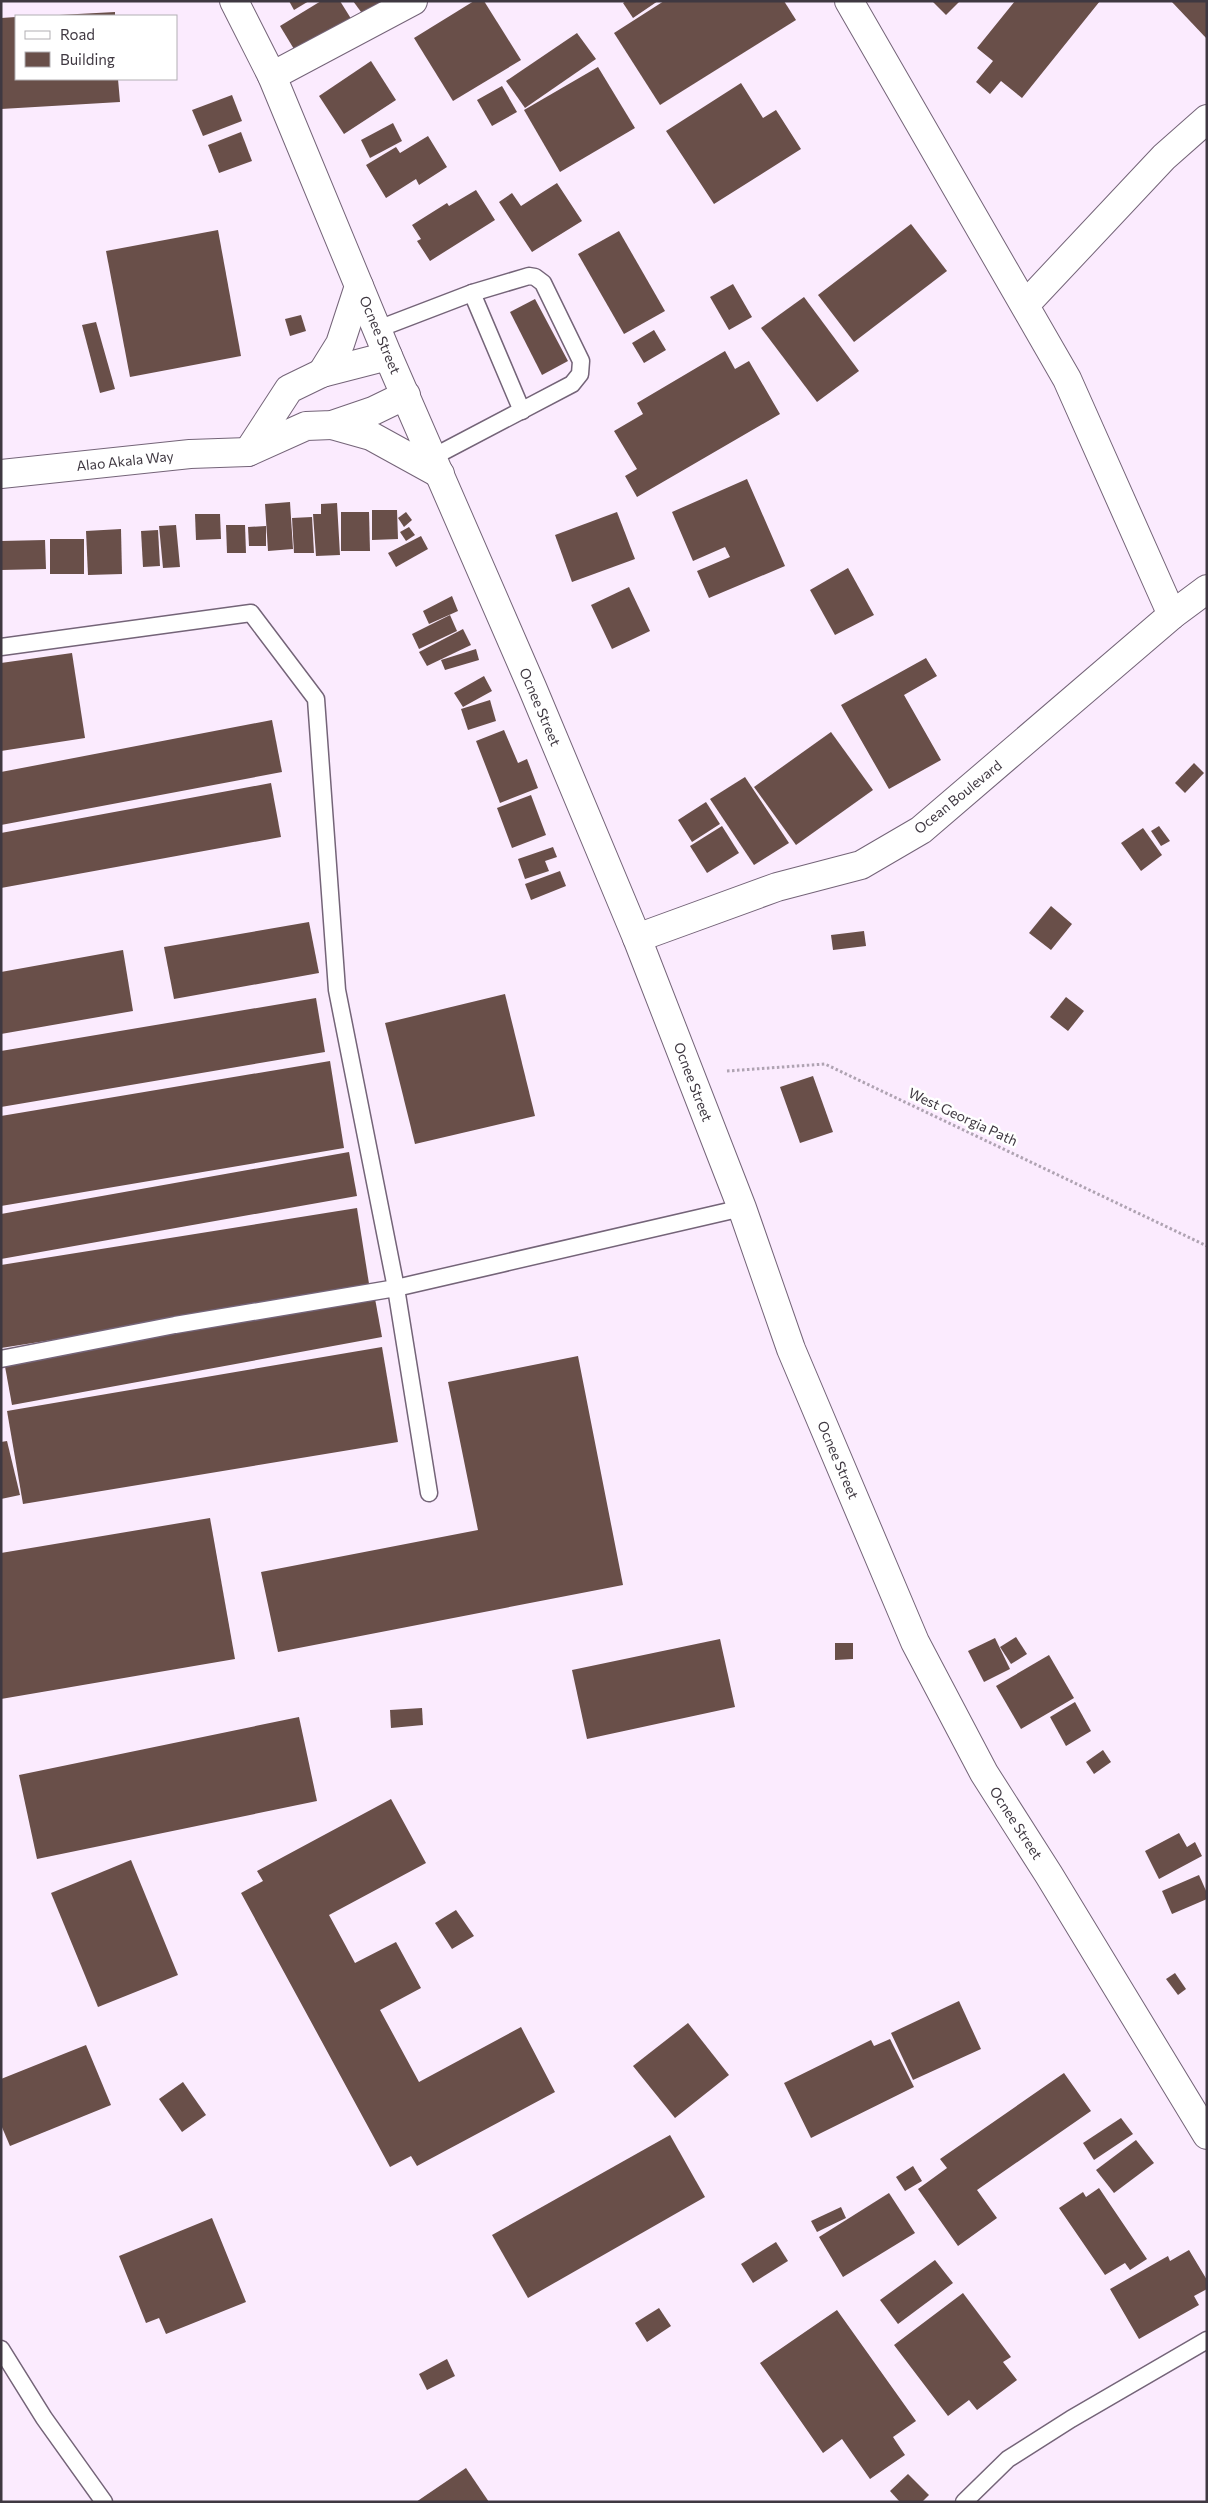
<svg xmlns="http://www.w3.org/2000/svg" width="1208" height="2503" font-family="Commissioner,sans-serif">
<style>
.building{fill:#694f49}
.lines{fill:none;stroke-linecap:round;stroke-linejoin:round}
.service-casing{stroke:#746478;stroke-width:19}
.minor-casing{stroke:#746478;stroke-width:30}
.tertiary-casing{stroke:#746478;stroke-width:30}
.path{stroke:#afa3b2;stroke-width:3;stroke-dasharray:2.5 2.5;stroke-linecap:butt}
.service{stroke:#fff;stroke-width:16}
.minor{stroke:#fff;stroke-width:28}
.tertiary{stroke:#fff;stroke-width:28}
.labels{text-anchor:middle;stroke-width:5;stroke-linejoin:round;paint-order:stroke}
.street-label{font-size:14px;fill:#3f3841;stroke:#fff}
</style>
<rect width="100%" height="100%" fill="#fbebfe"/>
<!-- building -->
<g class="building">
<path d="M 289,1 L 309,1 L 294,10 Z"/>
<path d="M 321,1 L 340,1 L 355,25 L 300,59 L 280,26 Z"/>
<path d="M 353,1 L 383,1 L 364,16 Z"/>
<path d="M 474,1 L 484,1 L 521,60 L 453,101 L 414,38 Z"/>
<path d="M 626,1 L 658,1 L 633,18 L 623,3 Z"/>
<path d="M 664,1 L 784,1 L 796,20 L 660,105 L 614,33 Z"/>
<path d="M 932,1 L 960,1 L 946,15 Z"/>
<path d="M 1015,1 L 1100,1 L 1022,98 L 1001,81 L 990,94 L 976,82 L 993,61 L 977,48 Z"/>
<path d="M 1171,1 L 1207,1 L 1207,39 Z"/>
<path d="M 115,12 L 115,16 L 59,16 L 59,15 Z"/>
<path d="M 16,17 L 16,79 L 118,79 L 120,102 L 1,109 L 1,18 Z"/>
<path d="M 577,33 L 596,59 L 525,108 L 506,81 Z"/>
<path d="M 371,61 L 396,100 L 344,134 L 319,96 Z"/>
<path d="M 598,67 L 635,128 L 560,172 L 524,110 Z"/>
<path d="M 741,83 L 763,118 L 776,110 L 801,149 L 714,204 L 666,131 Z"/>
<path d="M 502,86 L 517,112 L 492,126 L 477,100 Z"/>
<path d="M 232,95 L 242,121 L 203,136 L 192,110 Z"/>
<path d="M 393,123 L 402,141 L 370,158 L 361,140 Z"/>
<path d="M 241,132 L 252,161 L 219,173 L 208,145 Z"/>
<path d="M 428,136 L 447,167 L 419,185 L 416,179 L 386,198 L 366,165 L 396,147 L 400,153 Z"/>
<path d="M 557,183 L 582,221 L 532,252 L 499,202 L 512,193 L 521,206 Z"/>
<path d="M 476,190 L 495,220 L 430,261 L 417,241 L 421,239 L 412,225 L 447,203 L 449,206 Z"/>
<path d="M 911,224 L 947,271 L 854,342 L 818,295 Z"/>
<path d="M 218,230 L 241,356 L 130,377 L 106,251 Z"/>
<path d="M 619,231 L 665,311 L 624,334 L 578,254 Z"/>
<path d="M 733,284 L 752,317 L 729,330 L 710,297 Z"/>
<path d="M 804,297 L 859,371 L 817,402 L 761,328 Z"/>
<path d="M 535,299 L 568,361 L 542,375 L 510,312 Z"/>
<path d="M 301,315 L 306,331 L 290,336 L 285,319 Z"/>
<path d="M 96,322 L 115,389 L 100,393 L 82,325 Z"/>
<path d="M 654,330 L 666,350 L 644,363 L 632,343 Z"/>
<path d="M 725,351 L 735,369 L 749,361 L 780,414 L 637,497 L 625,476 L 637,469 L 614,431 L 643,414 L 637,403 Z"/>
<path d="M 747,479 L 785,566 L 709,598 L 697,571 L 730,557 L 725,547 L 693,561 L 672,512 Z"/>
<path d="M 290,502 L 293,549 L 268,551 L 265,504 Z"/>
<path d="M 337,503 L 340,555 L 316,556 L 313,514 L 321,514 L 321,504 Z"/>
<path d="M 372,510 L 397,510 L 398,539 L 372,540 Z"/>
<path d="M 341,512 L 369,512 L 370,551 L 341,551 Z"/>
<path d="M 406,512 L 412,520 L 404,527 L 398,518 Z"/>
<path d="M 617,512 L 635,559 L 572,582 L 555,535 Z"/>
<path d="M 195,514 L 220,514 L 221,539 L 196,540 Z"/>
<path d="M 312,517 L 314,553 L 294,553 L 292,518 Z"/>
<path d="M 176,525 L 180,567 L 163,568 L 159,526 Z"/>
<path d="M 226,525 L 245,525 L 246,553 L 227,553 Z"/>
<path d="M 266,526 L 266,546 L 249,546 L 248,527 Z"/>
<path d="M 409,527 L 415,535 L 406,541 L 400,532 Z"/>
<path d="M 121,529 L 122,574 L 88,575 L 86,531 Z"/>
<path d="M 158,530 L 160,566 L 143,567 L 141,531 Z"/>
<path d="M 421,536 L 428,549 L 396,567 L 388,553 Z"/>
<rect x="50" y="539" width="34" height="35"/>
<path d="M 45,540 L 46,569 L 1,570 L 1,541 Z"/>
<path d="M 848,568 L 874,615 L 835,635 L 810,590 Z"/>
<path d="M 629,587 L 650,631 L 612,649 L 591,605 Z"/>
<path d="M 452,596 L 458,611 L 429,624 L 423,611 Z"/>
<path d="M 450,615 L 457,631 L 419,649 L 412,634 Z"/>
<path d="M 463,629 L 471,645 L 427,666 L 419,652 Z"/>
<path d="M 476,649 L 479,660 L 445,670 L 441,660 Z"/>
<path d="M 72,653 L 85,738 L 1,751 L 1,663 Z"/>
<path d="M 926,658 L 937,676 L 904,695 L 941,760 L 889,789 L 841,705 Z"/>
<path d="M 484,676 L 492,691 L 463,707 L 454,693 Z"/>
<path d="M 490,700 L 496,721 L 468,730 L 461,709 Z"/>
<path d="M 272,720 L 282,772 L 1,825 L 1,772 Z"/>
<path d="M 504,730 L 518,763 L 527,759 L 538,788 L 500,803 L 476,741 Z"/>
<path d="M 831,732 L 873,790 L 796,845 L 754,787 Z"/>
<path d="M 1194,763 L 1204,773 L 1185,793 L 1175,783 Z"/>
<path d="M 745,777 L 789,843 L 754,865 L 710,799 Z"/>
<path d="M 271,783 L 281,837 L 1,888 L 1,833 Z"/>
<path d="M 531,795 L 546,835 L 512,848 L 497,808 Z"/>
<path d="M 706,802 L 720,824 L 692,842 L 678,820 Z"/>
<path d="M 722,826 L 739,853 L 707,873 L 690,846 Z"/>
<path d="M 1159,826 L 1170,841 L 1161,846 L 1151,831 Z"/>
<path d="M 1143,828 L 1162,855 L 1141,871 L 1121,843 Z"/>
<path d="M 553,847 L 557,857 L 545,861 L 549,871 L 525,879 L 518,859 Z"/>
<path d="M 560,871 L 566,886 L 531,900 L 525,884 Z"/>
<path d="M 1051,906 L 1072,924 L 1051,950 L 1029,933 Z"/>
<path d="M 309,922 L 319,973 L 174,999 L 164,947 Z"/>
<path d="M 864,931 L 866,946 L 833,950 L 831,935 Z"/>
<path d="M 123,950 L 133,1011 L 1,1034 L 1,972 Z"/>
<path d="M 505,994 L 535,1116 L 415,1144 L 385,1023 Z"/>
<path d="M 1066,997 L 1084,1011 L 1068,1031 L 1050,1017 Z"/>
<path d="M 316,998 L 325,1052 L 1,1107 L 1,1051 Z"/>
<path d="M 330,1061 L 344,1148 L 1,1206 L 1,1116 Z"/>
<path d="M 813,1076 L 833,1132 L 800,1143 L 780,1087 Z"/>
<path d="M 349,1152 L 357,1196 L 1,1259 L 1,1214 Z"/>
<path d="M 357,1208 L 370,1290 L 1,1348 L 1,1265 Z"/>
<path d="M 374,1293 L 382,1337 L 12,1405 L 4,1361 Z"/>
<path d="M 382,1347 L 398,1442 L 23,1504 L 7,1411 Z"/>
<path d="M 578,1356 L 623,1585 L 278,1652 L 261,1572 L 478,1530 L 448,1382 Z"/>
<path d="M 7,1441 L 20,1495 L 1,1499 L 1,1442 Z"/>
<path d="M 210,1518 L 235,1659 L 1,1699 L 1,1553 Z"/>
<path d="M 1016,1637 L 1027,1654 L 1011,1664 L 1000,1647 Z"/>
<path d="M 995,1638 L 1010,1669 L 984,1682 L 968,1651 Z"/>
<path d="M 720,1639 L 735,1707 L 587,1739 L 572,1670 Z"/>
<path d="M 835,1643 L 853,1643 L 853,1659 L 835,1660 Z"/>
<path d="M 1049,1655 L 1074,1698 L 1021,1729 L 996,1686 Z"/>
<path d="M 1075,1702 L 1091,1731 L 1066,1746 L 1050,1717 Z"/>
<path d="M 422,1708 L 423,1725 L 391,1728 L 390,1710 Z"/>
<path d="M 299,1717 L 317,1801 L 37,1859 L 19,1775 Z"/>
<path d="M 1103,1750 L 1111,1762 L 1094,1774 L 1086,1762 Z"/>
<path d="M 391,1799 L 426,1863 L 329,1915 L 355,1963 L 396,1942 L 421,1988 L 380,2010 L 419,2082 L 521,2027 L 555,2092 L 417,2166 L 411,2156 L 390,2167 L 241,1893 L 263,1881 L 257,1871 Z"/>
<path d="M 1179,1833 L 1187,1847 L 1195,1842 L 1202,1856 L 1159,1879 L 1145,1851 Z"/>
<path d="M 131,1860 L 178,1975 L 98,2007 L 51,1893 Z"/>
<path d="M 1199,1875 L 1207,1893 L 1207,1899 L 1172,1914 L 1162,1891 Z"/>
<path d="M 456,1910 L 474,1936 L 452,1949 L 435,1923 Z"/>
<path d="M 1175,1973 L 1186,1989 L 1178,1995 L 1166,1979 Z"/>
<path d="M 959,2001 L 981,2049 L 913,2080 L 891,2033 Z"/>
<path d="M 688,2023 L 729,2075 L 675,2118 L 633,2066 Z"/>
<path d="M 890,2039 L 914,2087 L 811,2138 L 784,2083 L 871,2040 L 874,2046 Z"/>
<path d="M 86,2045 L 111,2105 L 10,2146 L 1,2125 L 1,2079 Z"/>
<path d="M 1064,2073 L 1091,2111 L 977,2190 L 997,2218 L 958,2246 L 918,2189 L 947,2168 L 940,2159 Z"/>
<path d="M 183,2082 L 206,2115 L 182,2132 L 159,2099 Z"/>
<path d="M 1121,2118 L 1133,2134 L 1094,2160 L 1083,2143 Z"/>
<path d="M 670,2135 L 705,2197 L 528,2298 L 492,2235 Z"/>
<path d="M 1136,2140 L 1154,2163 L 1114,2193 L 1096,2170 Z"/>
<path d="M 913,2166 L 922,2181 L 905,2191 L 896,2177 Z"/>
<path d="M 1099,2188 L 1147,2259 L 1130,2270 L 1125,2263 L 1105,2275 L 1059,2208 L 1083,2192 L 1086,2197 Z"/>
<path d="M 889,2193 L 915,2233 L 843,2277 L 819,2237 Z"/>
<path d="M 841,2207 L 846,2218 L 817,2232 L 811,2221 Z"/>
<path d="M 212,2218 L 246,2302 L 166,2334 L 159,2318 L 146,2323 L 119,2256 Z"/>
<path d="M 776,2242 L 788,2261 L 753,2283 L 741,2264 Z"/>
<path d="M 1189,2250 L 1207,2280 L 1207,2289 L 1194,2296 L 1199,2305 L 1139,2339 L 1110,2289 L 1168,2256 L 1170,2261 Z"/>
<path d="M 935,2260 L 953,2283 L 898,2324 L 880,2300 Z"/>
<path d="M 963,2293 L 1011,2357 L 1003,2362 L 1017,2380 L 977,2410 L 969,2400 L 948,2416 L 894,2345 Z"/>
<path d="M 659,2308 L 671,2326 L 647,2342 L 635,2323 Z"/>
<path d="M 837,2310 L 916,2421 L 893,2437 L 905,2455 L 870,2479 L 842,2439 L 823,2453 L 760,2363 Z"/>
<path d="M 447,2359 L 455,2376 L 427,2390 L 419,2374 Z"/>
<path d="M 466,2468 L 489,2502 L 416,2502 Z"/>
<path d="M 908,2474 L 929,2495 L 922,2502 L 900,2502 L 890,2491 Z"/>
</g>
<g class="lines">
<defs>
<g id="service">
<path d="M 472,293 L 522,411"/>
<path d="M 378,329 L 472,293 L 529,276 L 535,277 L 543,283 L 581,361 L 580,374 L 572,384 L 433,457"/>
<path d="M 1,647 L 251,613 L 316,699 L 337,990 L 396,1288 L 429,1493"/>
<path d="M 1,1359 L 175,1325 L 396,1288 L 742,1208"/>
<path d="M 1,2349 L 44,2418 L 104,2502"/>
<path d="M 964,2502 L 1008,2459 L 1071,2419 L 1207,2340"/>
</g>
<g id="minor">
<path d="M 849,1 L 1067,379 L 1172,615"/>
<path d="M 272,76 L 413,1"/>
<path d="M 1025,305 L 1164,157 L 1207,119"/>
<path d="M 637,938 L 777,887 L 861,865 L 921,830 L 1172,615 L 1207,589"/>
</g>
<g id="tertiary">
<path d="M 234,1 L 272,76 L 388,356 L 532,687 L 637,938 L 742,1208 L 791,1349 L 915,1642 L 984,1773 L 1049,1875 L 1207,2135"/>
<path d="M 322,373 L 340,344 L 359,286"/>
<path d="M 332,425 L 371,436 L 440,474"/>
<path d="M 248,452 L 289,389 L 322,373 L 388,356"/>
<path d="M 1,474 L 190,454 L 248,452 L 306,426 L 332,425 L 373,411 L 406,395"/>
</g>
</defs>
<!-- service casing -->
<use href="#service" class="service-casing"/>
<!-- minor casing -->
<use href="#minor" class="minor-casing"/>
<!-- tertiary casing -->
<use href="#tertiary" class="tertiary-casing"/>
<!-- path -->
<path class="path" d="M 727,1071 L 825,1064 L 1207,1246"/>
<!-- service -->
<use href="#service" class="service"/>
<!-- minor -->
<use href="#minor" class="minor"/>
<!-- tertiary -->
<use href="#tertiary" class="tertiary"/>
</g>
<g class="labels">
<!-- street labels -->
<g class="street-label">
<text transform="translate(380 335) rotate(67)" y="5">Ocnee Street</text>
<text transform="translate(125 461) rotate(-6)" y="5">Alao Akala Way</text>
<text transform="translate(540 707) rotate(67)" y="5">Ocnee Street</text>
<text transform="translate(958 797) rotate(-39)" y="5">Ocean Boulevard</text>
<text transform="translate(693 1082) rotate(69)" y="5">Ocnee Street</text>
<text transform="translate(963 1117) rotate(25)" y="5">West Georgia Path</text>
<text transform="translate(838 1460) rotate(67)" y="5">Ocnee Street</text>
<text transform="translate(1016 1823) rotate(57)" y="5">Ocnee Street</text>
</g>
</g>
<!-- border -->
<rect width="1208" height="2503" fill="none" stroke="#3f3841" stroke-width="5"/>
<!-- legend -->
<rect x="15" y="15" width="162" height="65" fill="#ffffff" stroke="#b2afb3"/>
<rect x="25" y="31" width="25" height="8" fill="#ffffff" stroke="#b2afb3"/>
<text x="60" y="40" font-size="15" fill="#3f3841">Road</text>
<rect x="25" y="52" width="25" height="15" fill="#694f49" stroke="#b2afb3"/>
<text x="60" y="65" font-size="15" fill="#3f3841">Building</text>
</svg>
